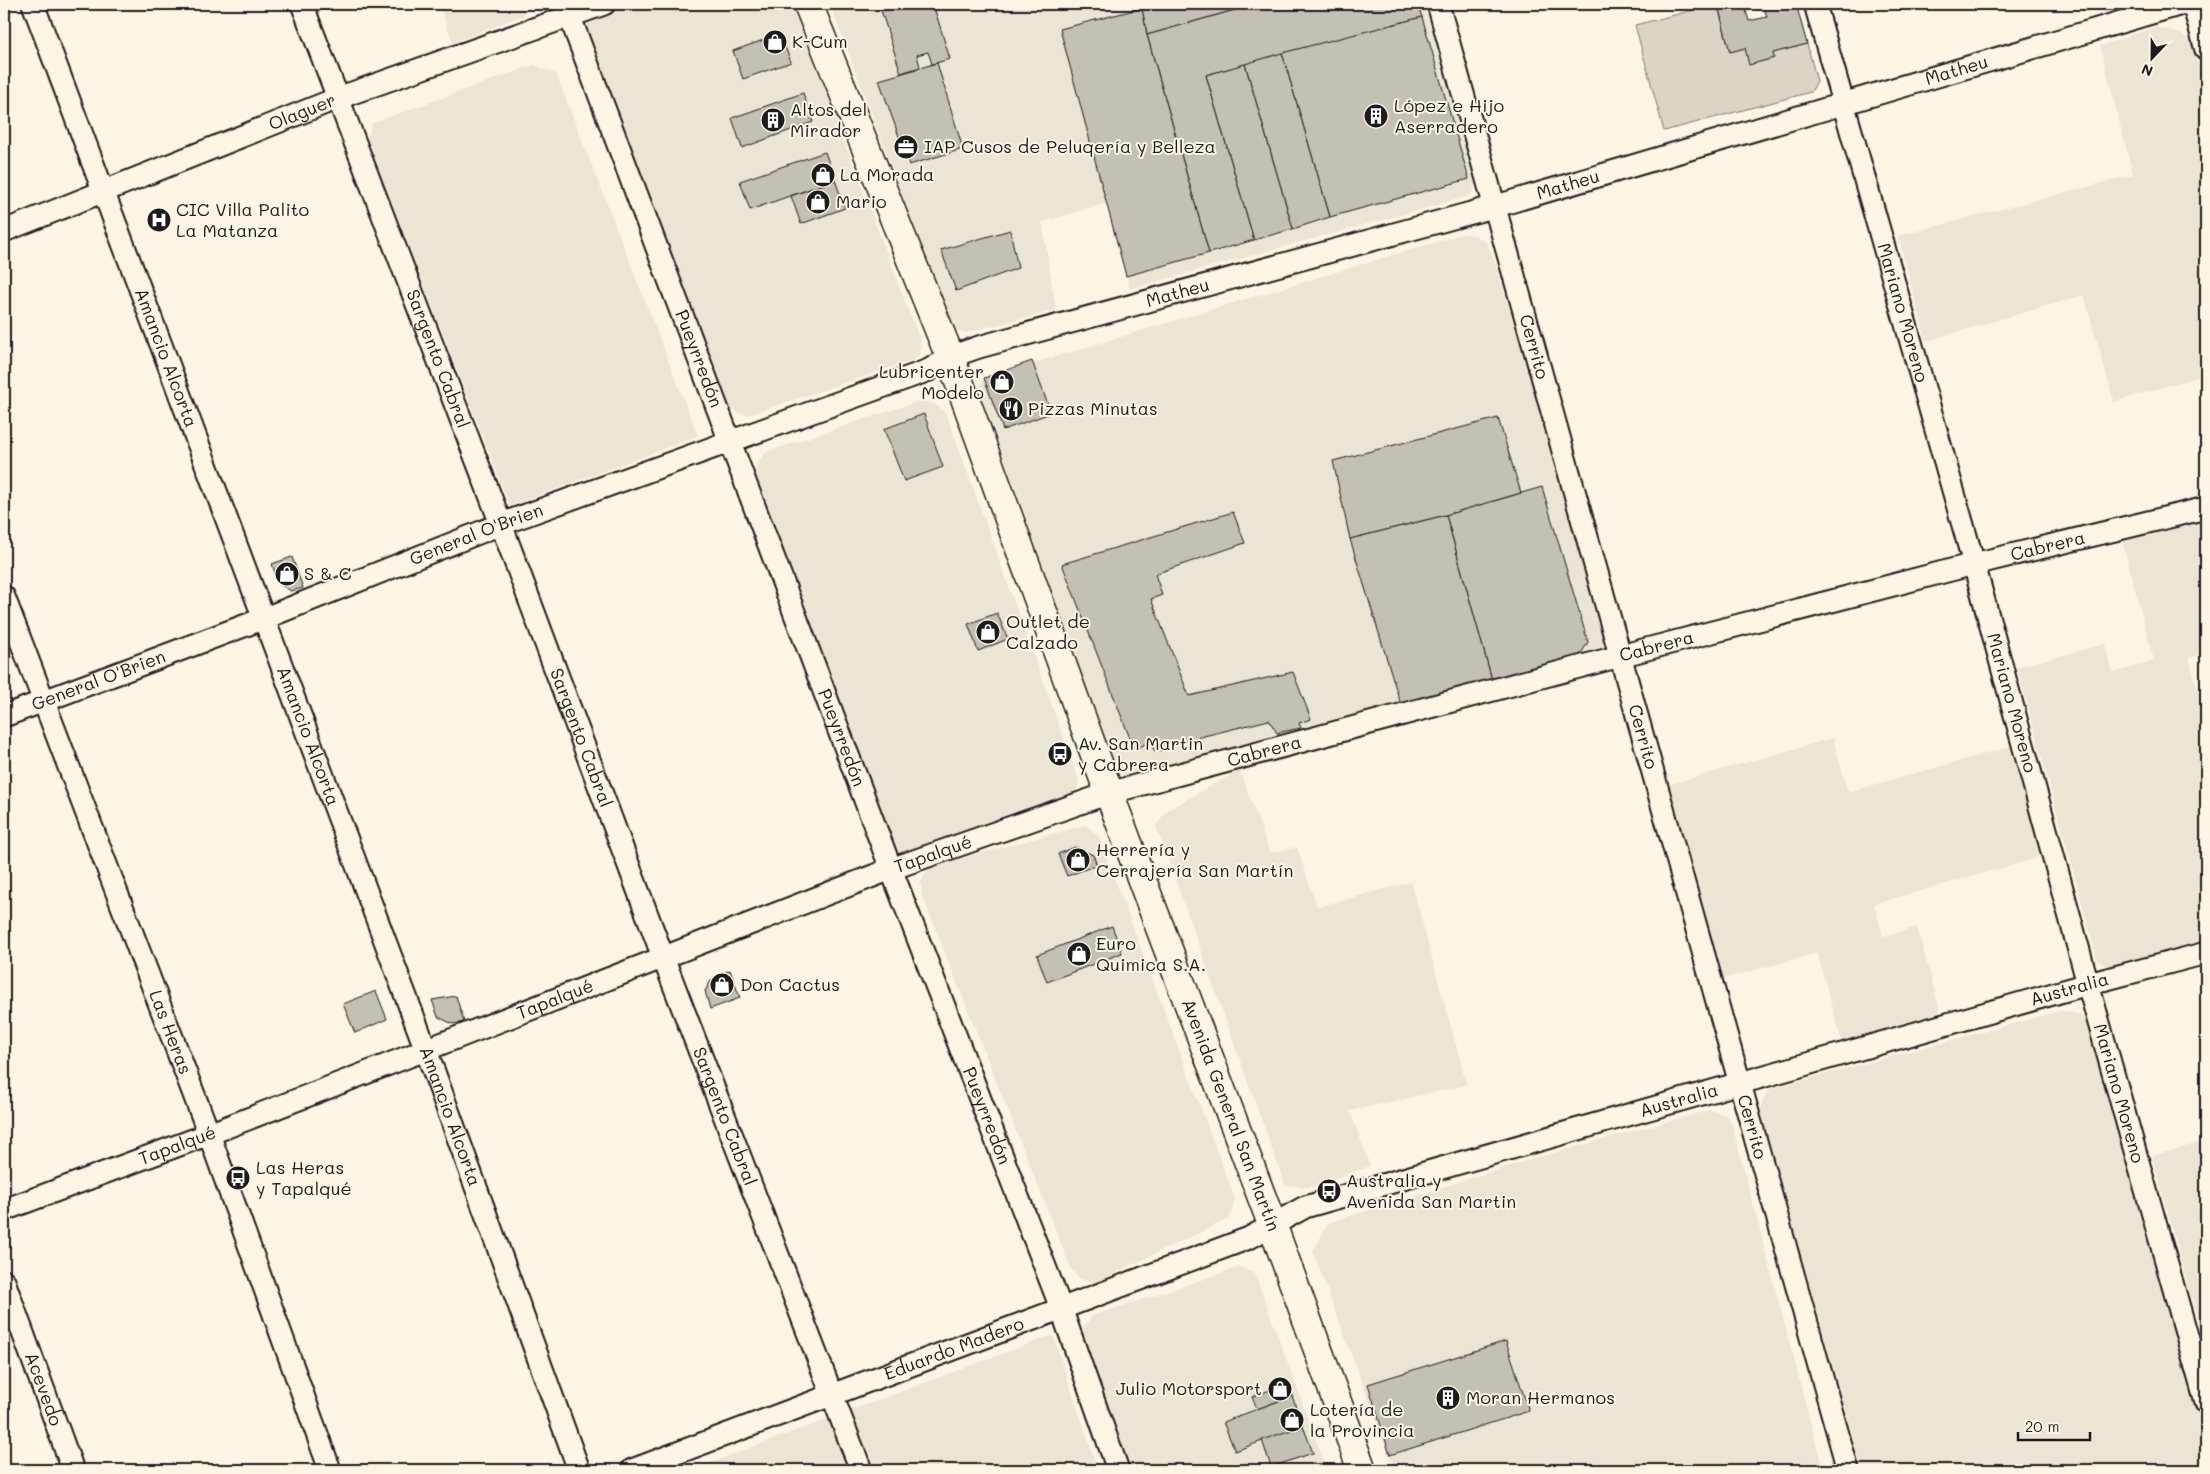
<svg xmlns="http://www.w3.org/2000/svg" width="2210" height="1474" font-family="Mali,sans-serif">
<style>
.built{fill:#ebe5d6}
.green{fill:#dbd5c8;stroke:#7c7872}
.building{fill:#c4c0b3;stroke:#1c1c1c}
.lines{fill:none;stroke-linecap:round;stroke-linejoin:round}
.street-casing{stroke:#1c1c1c;stroke-width:25}
.secondary-casing{stroke:#1c1c1c;stroke-width:31}
.street{stroke:#fcf5e5;stroke-width:21}
.secondary{stroke:#fcf5e5;stroke-width:28}
.labels{text-anchor:middle;stroke-width:4;stroke-linejoin:round;paint-order:stroke}
.poi-label{font-size:18px;fill:#1c1c1c;stroke:#fcf5e5;text-anchor:start}
.street-label{font-size:18px;fill:#1c1c1c;stroke:#fcf5e5}
</style>
<rect width="100%" height="100%" fill="#fcf5e5"/>
<filter id="ink" filterUnits="userSpaceOnUse"><feTurbulence type="fractalNoise" baseFrequency=".02" numOctaves="2"/><feDisplacementMap in="SourceGraphic" scale="10" xChannelSelector="R" yChannelSelector="G"/><feConvolveMatrix kernelMatrix="1 2 1 2 8 2 1 2 1" color-interpolation-filters="sRGB"/></filter>
<g filter="url(#ink)">
<!-- built -->
<g class="built">
<path d="M 439,4 L 527,4 L 523,15 L 453,43 Z"/>
<path d="M 626,4 L 792,4 L 921,343 L 919,355 L 914,360 L 748,415 L 738,413 L 730,407 L 723,397 L 583,35 L 585,24 L 589,18 Z"/>
<path d="M 830,4 L 1424,4 L 1475,183 L 1474,189 L 1470,196 L 1130,289 L 1106,203 L 1042,222 L 1056,310 L 965,333 L 956,331 L 951,324 Z"/>
<path d="M 2155,27 L 2177,32 L 2187,38 L 2193,45 L 2206,93 L 2206,374 L 2114,402 L 2084,295 L 1926,341 L 1898,236 L 2133,175 L 2100,46 Z"/>
<path d="M 534,65 L 556,74 L 698,436 L 510,506 L 367,139 L 372,123 Z"/>
<path d="M 1463,234 L 1475,235 L 1484,241 L 1491,250 L 1610,642 L 1608,651 L 1130,778 L 1123,775 L 1117,771 L 981,394 L 980,385 L 984,378 Z"/>
<path d="M 919,401 L 933,403 L 944,411 L 950,424 L 1078,778 L 1078,788 L 1069,800 L 901,855 L 895,846 L 755,475 L 758,461 L 766,452 Z"/>
<path d="M 2206,518 L 2206,653 L 2189,658 L 2206,720 L 2206,943 L 2115,968 L 2109,967 L 2098,961 L 2017,667 L 2105,644 L 2112,673 L 2154,661 L 2122,540 Z"/>
<path d="M 1833,738 L 1848,792 L 2010,747 L 2041,857 L 1874,904 L 1883,936 L 1917,927 L 1941,1014 L 1842,1042 L 1817,953 L 1723,979 L 1667,785 Z"/>
<path d="M 1240,770 L 1270,853 L 1297,847 L 1317,907 L 1411,882 L 1467,1085 L 1350,1111 L 1370,1166 L 1312,1187 L 1285,1185 L 1156,826 L 1166,811 Z"/>
<path d="M 1086,825 L 1099,837 L 1235,1199 L 1230,1218 L 1094,1283 L 1081,1279 L 1072,1271 L 922,895 L 921,882 L 925,873 L 935,865 Z"/>
<path d="M 2060,1011 L 2070,1012 L 2080,1015 L 2089,1024 L 2206,1445 L 2206,1470 L 1862,1470 L 1761,1112 L 1762,1102 L 1770,1089 Z"/>
<path d="M 1710,1110 L 1727,1116 L 1732,1124 L 1823,1470 L 1395,1470 L 1313,1252 L 1328,1223 L 1528,1160 Z"/>
<path d="M 2206,1141 L 2206,1351 L 2152,1156 Z"/>
<path d="M 1240,1267 L 1255,1274 L 1327,1470 L 1132,1470 L 1082,1340 L 1084,1327 L 1092,1316 Z"/>
<path d="M 1053,1335 L 1098,1470 L 691,1470 Z"/>
</g>
<!-- green -->
<path class="green" d="M 1717,4 L 1730,52 L 1745,48 L 1750,64 L 1774,58 L 1773,53 L 1807,44 L 1817,81 L 1811,92 L 1664,131 L 1635,25 Z"/>
<!-- building -->
<g class="building">
<path d="M 879,4 L 933,4 L 950,59 L 932,64 L 928,52 L 917,55 L 920,67 L 901,73 Z"/>
<path d="M 1141,4 L 1256,4 L 1147,35 Z"/>
<path d="M 1256,4 L 1417,4 L 1422,17 L 1206,75 L 1254,240 L 1209,253 L 1147,35 Z"/>
<path d="M 1738,4 L 1744,4 L 1749,21 L 1767,17 L 1763,4 L 1796,4 L 1807,44 L 1773,53 L 1774,58 L 1749,65 L 1745,48 L 1730,52 L 1719,9 Z"/>
<path d="M 1142,8 L 1147,35 L 1209,253 L 1126,276 L 1060,29 Z"/>
<path d="M 1422,17 L 1469,179 L 1330,217 L 1282,53 Z"/>
<path d="M 780,34 L 791,62 L 743,79 L 733,51 Z"/>
<path d="M 1282,53 L 1330,217 L 1293,229 L 1245,64 Z"/>
<path d="M 937,63 L 963,149 L 909,165 L 879,80 Z"/>
<path d="M 1245,64 L 1293,229 L 1254,240 L 1206,75 Z"/>
<path d="M 803,93 L 813,122 L 742,148 L 732,118 Z"/>
<path d="M 825,152 L 835,180 L 750,210 L 740,181 Z"/>
<path d="M 835,180 L 845,208 L 801,224 L 791,196 Z"/>
<path d="M 1010,230 L 1018,268 L 956,291 L 941,250 Z"/>
<path d="M 1032,361 L 1051,413 L 1003,430 L 984,378 Z"/>
<path d="M 924,414 L 943,467 L 904,481 L 884,429 Z"/>
<path d="M 1498,418 L 1521,493 L 1446,515 L 1350,539 L 1333,461 Z"/>
<path d="M 1542,487 L 1588,642 L 1578,659 L 1492,680 L 1446,515 Z"/>
<path d="M 1233,512 L 1245,543 L 1155,574 L 1162,595 L 1151,599 L 1189,696 L 1293,672 L 1311,719 L 1299,723 L 1301,728 L 1277,733 L 1269,720 L 1188,740 L 1158,752 L 1154,750 L 1150,742 L 1137,748 L 1133,746 L 1062,564 Z"/>
<path d="M 1446,515 L 1492,680 L 1401,705 L 1350,539 Z"/>
<path d="M 292,557 L 303,588 L 291,591 L 279,584 L 272,564 Z"/>
<path d="M 997,613 L 1008,639 L 978,651 L 968,624 Z"/>
<path d="M 1075,847 L 1093,855 L 1097,865 L 1067,876 L 1058,854 Z"/>
<path d="M 1112,926 L 1122,953 L 1047,982 L 1037,955 Z"/>
<path d="M 730,970 L 740,998 L 710,1009 L 705,991 L 712,979 Z"/>
<path d="M 376,991 L 387,1019 L 355,1033 L 343,1004 Z"/>
<path d="M 456,996 L 464,1022 L 453,1024 L 438,1017 L 432,1000 Z"/>
<path d="M 1506,1341 L 1529,1411 L 1390,1455 L 1368,1384 Z"/>
<path d="M 1288,1383 L 1292,1396 L 1257,1409 L 1252,1397 Z"/>
<path d="M 1292,1396 L 1303,1426 L 1235,1451 L 1223,1422 Z"/>
<path d="M 1303,1426 L 1313,1453 L 1271,1467 L 1262,1440 Z"/>
</g>
<g class="lines">
<defs>
<g id="street">
<path id="s1" d="M 33,4 L 426,1050 L 579,1470"/>
<path id="s2" d="M 302,4 L 501,524 L 663,957 L 861,1470"/>
<path id="s3" d="M 565,4 L 891,869 L 1061,1308 L 1118,1470"/>
<path id="s4" d="M 1438,4 L 1848,1470"/>
<path id="s5" d="M 1815,4 L 1974,564 L 2088,984 L 2206,1403"/>
<path d="M 2193,4 L 2206,50"/>
<path id="s6" d="M 4,231 L 338,98 L 604,4"/>
<path id="s7" d="M 4,597 L 209,1134 L 330,1470"/>
<path id="s8" d="M 4,716 L 265,618 L 501,524 L 929,370 L 950,357 L 979,347 L 1493,207 L 2182,4"/>
<path id="s9" d="M 4,1210 L 209,1134 L 891,869 L 1109,793 L 1620,656 L 1974,564 L 2206,508"/>
<path id="s10" d="M 4,1281 L 73,1470"/>
<path id="s11" d="M 632,1470 L 1249,1238 L 1305,1207 L 2088,984 L 2206,953"/>
</g>
<g id="secondary">
<path id="s12" d="M 808,4 L 950,357 L 1109,793 L 1272,1224 L 1362,1470"/>
</g>
</defs>
<!-- street casing -->
<use href="#street" class="street-casing"/>
<!-- secondary casing -->
<use href="#secondary" class="secondary-casing"/>
<!-- street -->
<use href="#street" class="street"/>
<!-- secondary -->
<use href="#secondary" class="secondary"/>
</g>
</g>
<!-- icons -->
<defs>
<symbol id="shop-disc" viewBox="-11 -11 22 22"><circle r="9.5" fill="#1c1c1c" stroke="#fcf5e5"/><path d="M-5-2.5h2.3a2.7 3.5 0 0 1 5.4 0H5L5.5 6h-11ZM-1.5-2.5h3a1.5 2.3 0 0 0-3 0Z" fill="#fff"/></symbol>
<symbol id="building-disc" viewBox="-11 -11 22 22"><circle r="9.5" fill="#1c1c1c" stroke="#fcf5e5"/><path d="M-4-6H4V6H1V3H-1V6H-4ZM-2.5-4.3h1.7v1.8h-1.7ZM.8-4.3h1.7v1.8H.8ZM-2.5-1h1.7V.8h-1.7ZM.8-1h1.7V.8H.8Z" fill="#fff"/></symbol>
<symbol id="office-disc" viewBox="-11 -11 22 22"><circle r="9.5" fill="#1c1c1c" stroke="#fcf5e5"/><path d="M-6-3h4V-5.5h4V-3h4V5H-6ZM-1-4.5V-3h2v-1.5ZM-6 0V1H6V0Z" fill="#fff"/></symbol>
<symbol id="hospital-disc" viewBox="-11 -11 22 22"><circle r="9.5" fill="#1c1c1c" stroke="#fcf5e5"/><path d="M-5-5h3v3.5h4V-5h3V5h-3V1.5h-4V5h-3Z" fill="#fff"/></symbol>
<symbol id="restaurant-disc" viewBox="-11 -11 22 22"><circle r="9.5" fill="#1c1c1c" stroke="#fcf5e5"/><path d="M-5-6h1v4h1v-4h1v4h1v-4h1v5L-1.5 .5V6h-2V.5L-5-1ZM5-6V6H3V1.5H1.5Q1.5-4 5-6Z" fill="#fff"/></symbol>
<symbol id="bus-disc" viewBox="-11 -11 22 22"><circle r="9.5" fill="#1c1c1c" stroke="#fcf5e5"/><path d="M-5-6H5V4H4V6H2V4H-2V6H-4V4H-5ZM-3.5-4V0h7V-4ZM-3.5 1.2v1.5H-2V1.2ZM2 1.2v1.5H3.5V1.2Z" fill="#fff"/></symbol>
</defs>
<g fill-rule="evenodd">
<use href="#shop-disc" x="761" y="28" width="28" height="28"/>
<use href="#building-disc" x="1362" y="102" width="28" height="28"/>
<use href="#building-disc" x="759" y="106" width="28" height="28"/>
<use href="#office-disc" x="892" y="133" width="28" height="28"/>
<use href="#shop-disc" x="809" y="161" width="28" height="28"/>
<use href="#shop-disc" x="804" y="188" width="28" height="28"/>
<use href="#hospital-disc" x="145" y="206" width="28" height="28"/>
<use href="#shop-disc" x="988" y="368" width="28" height="28"/>
<use href="#restaurant-disc" x="997" y="395" width="28" height="28"/>
<use href="#shop-disc" x="273" y="560" width="28" height="28"/>
<use href="#shop-disc" x="974" y="618" width="28" height="28"/>
<use href="#bus-disc" x="1046" y="740" width="28" height="28"/>
<use href="#shop-disc" x="1064" y="846" width="28" height="28"/>
<use href="#shop-disc" x="1065" y="940" width="28" height="28"/>
<use href="#shop-disc" x="708" y="971" width="28" height="28"/>
<use href="#bus-disc" x="224" y="1164" width="28" height="28"/>
<use href="#bus-disc" x="1315" y="1177" width="28" height="28"/>
<use href="#shop-disc" x="1266" y="1375" width="28" height="28"/>
<use href="#building-disc" x="1434" y="1384" width="28" height="28"/>
<use href="#shop-disc" x="1278" y="1406" width="28" height="28"/>
</g>
<g class="labels">
<!-- poi labels -->
<g class="poi-label">
<text x="792" y="48">K-Cum</text>
<text x="1394" y="112">López e Hijo<tspan x="1394" dy="21">Aserradero</tspan></text>
<text x="790" y="116">Altos del<tspan x="790" dy="21">Mirador</tspan></text>
<text x="924" y="153">IAP Cusos de Peluqería y Belleza</text>
<text x="840" y="181">La Morada</text>
<text x="836" y="208">Mario</text>
<text x="176" y="216">CIC Villa Palito<tspan x="176" dy="21">La Matanza</tspan></text>
<text x="984" y="378" text-anchor="end">Lubricenter<tspan x="984" dy="21">Modelo</tspan></text>
<text x="1028" y="415">Pizzas Minutas</text>
<text x="304" y="580">S &amp; C</text>
<text x="1006" y="628">Outlet de<tspan x="1006" dy="21">Calzado</tspan></text>
<text x="1078" y="750">Av. San Martin<tspan x="1078" dy="21">y Cabrera</tspan></text>
<text x="1096" y="856">Herrería y<tspan x="1096" dy="21">Cerrajería San Martín</tspan></text>
<text x="1096" y="950">Euro<tspan x="1096" dy="21">Quimica S.A.</tspan></text>
<text x="740" y="991">Don Cactus</text>
<text x="256" y="1174">Las Heras<tspan x="256" dy="21">y Tapalqué</tspan></text>
<text x="1346" y="1187">Australia y<tspan x="1346" dy="21">Avenida San Martin</tspan></text>
<text x="1262" y="1395" text-anchor="end">Julio Motorsport</text>
<text x="1466" y="1404">Moran Hermanos</text>
<text x="1310" y="1416">Lotería de<tspan x="1310" dy="21">la Provincia</tspan></text>
</g>
<!-- street labels -->
<g class="street-label">
<text dy="6" stroke="none"><textPath href="#s8" startOffset="2059">Matheu</textPath></text>
<text dy="6" stroke="none"><textPath href="#s6" startOffset="321">Olaguer</textPath></text>
<text dy="6" stroke="none"><textPath href="#s8" startOffset="1654">Matheu</textPath></text>
<text dy="6" stroke="none"><textPath href="#s8" startOffset="1249">Matheu</textPath></text>
<text dy="6" stroke="none"><textPath href="#s5" startOffset="321">Mariano Moreno</textPath></text>
<text dy="6" stroke="none"><textPath href="#s4" startOffset="356">Cerrito</textPath></text>
<text dy="6" stroke="none"><textPath href="#s1" startOffset="378">Amancio Alcorta</textPath></text>
<text dy="6" stroke="none"><textPath href="#s2" startOffset="380">Sargento Cabral</textPath></text>
<text dy="6" stroke="none"><textPath href="#s3" startOffset="379">Pueyrredón</textPath></text>
<text dy="6" stroke="none"><textPath href="#s8" startOffset="506">General O'Brien</textPath></text>
<text dy="6" stroke="none"><textPath href="#s9" startOffset="2152">Cabrera</textPath></text>
<text dy="6" stroke="none"><textPath href="#s9" startOffset="1748">Cabrera</textPath></text>
<text dy="6" stroke="none"><textPath href="#s8" startOffset="101">General O'Brien</textPath></text>
<text dy="6" stroke="none"><textPath href="#s5" startOffset="726">Mariano Moreno</textPath></text>
<text dy="6" stroke="none"><textPath href="#s1" startOffset="782">Amancio Alcorta</textPath></text>
<text dy="6" stroke="none"><textPath href="#s2" startOffset="785">Sargento Cabral</textPath></text>
<text dy="6" stroke="none"><textPath href="#s3" startOffset="784">Pueyrredón</textPath></text>
<text dy="6" stroke="none"><textPath href="#s4" startOffset="761">Cerrito</textPath></text>
<text dy="6" stroke="none"><textPath href="#s9" startOffset="1342">Cabrera</textPath></text>
<text dy="6" stroke="none"><textPath href="#s9" startOffset="995">Tapalqué</textPath></text>
<text dy="6" stroke="none"><textPath href="#s11" startOffset="1518">Australia</textPath></text>
<text dy="6" stroke="none"><textPath href="#s9" startOffset="590">Tapalqué</textPath></text>
<text dy="6" stroke="none"><textPath href="#s7" startOffset="466">Las Heras</textPath></text>
<text dy="6" stroke="none"><textPath href="#s5" startOffset="1131">Mariano Moreno</textPath></text>
<text dy="6" stroke="none"><textPath href="#s11" startOffset="1112">Australia</textPath></text>
<text dy="6" stroke="none"><textPath href="#s3" startOffset="1189">Pueyrredón</textPath></text>
<text dy="6" stroke="none"><textPath href="#s12" startOffset="1189">Avenida General San Martín</textPath></text>
<text dy="6" stroke="none"><textPath href="#s1" startOffset="1188">Amancio Alcorta</textPath></text>
<text dy="6" stroke="none"><textPath href="#s2" startOffset="1190">Sargento Cabral</textPath></text>
<text dy="6" stroke="none"><textPath href="#s4" startOffset="1166">Cerrito</textPath></text>
<text dy="6" stroke="none"><textPath href="#s9" startOffset="185">Tapalqué</textPath></text>
<text dy="6" stroke="none"><textPath href="#s11" startOffset="344">Eduardo Madero</textPath></text>
<text dy="6" stroke="none"><textPath href="#s10" startOffset="115">Acevedo</textPath></text>
</g>
</g>
<!-- margin -->
<rect width="2210" height="1474" fill="none" stroke="#fcf5e5" stroke-width="20"/>
<rect x="10" y="10" width="2190" height="1454" fill="none" stroke="#1c1c1c" stroke-width="2" filter="url(#ink)"/>
<!-- north arrow -->
<g transform="translate(2152 58) rotate(202)" stroke="#fcf5e5" stroke-width="4" paint-order="stroke">
<path d="M0-4L9 19L0 12L-9 19Z" fill="#1c1c1c"/>
<text y="-8" font-size="14" font-weight="bold" text-anchor="middle" fill="#1c1c1c">N</text>
</g>
<!-- scale -->
<path d="M2018 1432v8h72v-8" fill="none" stroke="#1c1c1c" stroke-width="2.5"/>
<text x="2025" y="1432" font-size="15" fill="#1c1c1c" stroke="#fcf5e5" stroke-width="4" paint-order="stroke">20 m</text>
</svg>
